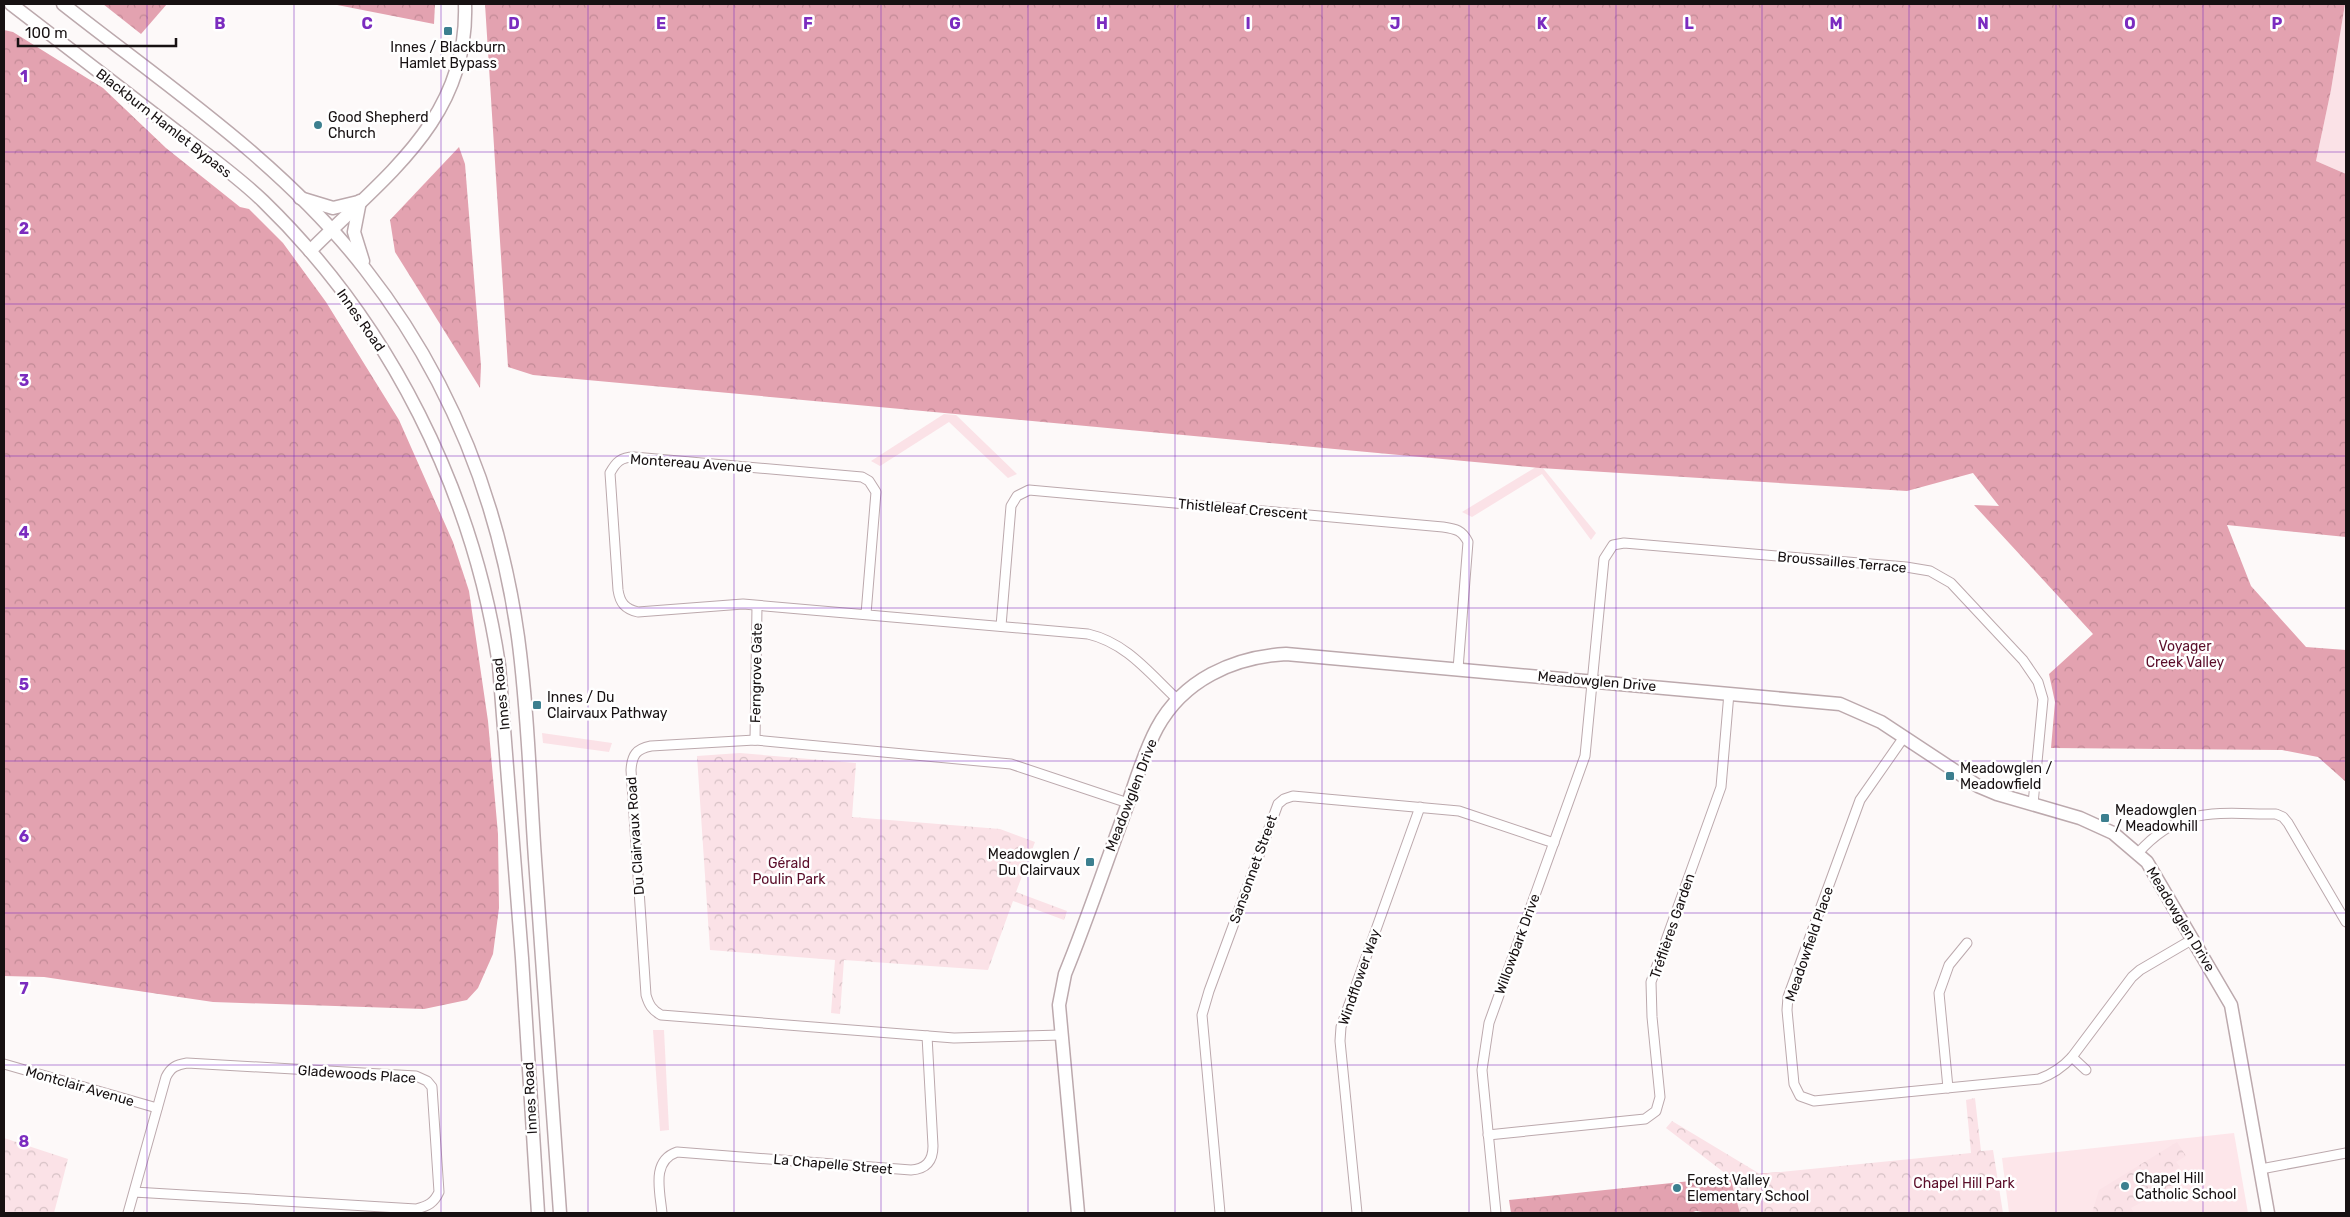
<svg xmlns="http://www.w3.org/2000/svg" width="2350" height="1217" font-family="Rubik,sans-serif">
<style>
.built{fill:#fde6ea}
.grass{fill:#fbe2e7}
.forest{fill:url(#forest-crowns)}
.park{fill:url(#park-crowns)}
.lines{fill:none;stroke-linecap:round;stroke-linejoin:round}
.street-casing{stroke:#bca9ad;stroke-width:11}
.secondary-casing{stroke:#bca9ad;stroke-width:15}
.street{stroke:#fff;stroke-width:9}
.secondary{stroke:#fff;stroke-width:12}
.grid{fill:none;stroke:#7b2cbf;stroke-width:1;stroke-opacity:0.55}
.poi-dot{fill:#3c7f8f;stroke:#fff;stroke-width:2}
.labels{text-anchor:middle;stroke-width:5;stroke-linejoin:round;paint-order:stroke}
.poi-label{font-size:14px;fill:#171112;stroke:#fff;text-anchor:start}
.street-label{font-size:14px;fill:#171112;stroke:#fff}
.park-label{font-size:14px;fill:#5b0e2a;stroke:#fff}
.grid-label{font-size:16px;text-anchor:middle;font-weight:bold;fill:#7b2cbf;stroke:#fff;stroke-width:5;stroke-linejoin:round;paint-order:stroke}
</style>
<defs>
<pattern id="forest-crowns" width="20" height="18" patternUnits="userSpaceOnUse" patternTransform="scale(1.25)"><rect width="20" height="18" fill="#e3a2b0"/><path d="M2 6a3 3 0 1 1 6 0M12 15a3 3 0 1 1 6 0" fill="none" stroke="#c28a96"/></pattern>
<pattern id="park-crowns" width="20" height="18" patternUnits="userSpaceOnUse" patternTransform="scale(1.25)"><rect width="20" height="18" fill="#fbe2e7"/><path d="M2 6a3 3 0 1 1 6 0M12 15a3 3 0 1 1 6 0" fill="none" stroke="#d6c1c5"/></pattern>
</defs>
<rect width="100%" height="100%" fill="#fdf9f9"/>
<!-- built -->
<path class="built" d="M 2234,1133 L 2248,1213 L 2009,1213 L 2002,1158 Z"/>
<!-- grass -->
<g class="grass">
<path d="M 2345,4 L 2346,4 L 2346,174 L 2316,161 L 2331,90 Z"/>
<path d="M 944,414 L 956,415 L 1017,474 L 1008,478 L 949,422 L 880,466 L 871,461 Z"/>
<path d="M 1536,467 L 1542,467 L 1596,533 L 1591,540 L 1542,474 L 1472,517 L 1462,512 Z"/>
<path d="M 542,733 L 612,743 L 609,752 L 543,743 Z"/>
<path d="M 653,1030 L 664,1030 L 669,1130 L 660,1131 Z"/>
</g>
<!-- forest -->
<g class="forest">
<path d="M 103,4 L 167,4 L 141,34 Z"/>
<path d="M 332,4 L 435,4 L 434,24 Z"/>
<path d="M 485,4 L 2345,4 L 2331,90 L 2316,161 L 2346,174 L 2346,537 L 2227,525 L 2251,586 L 2306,647 L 2346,650 L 2346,782 L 2318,757 L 2282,750 L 2051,748 L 2055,702 L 2049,674 L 2093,634 L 1974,505 L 1999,506 L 1973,473 L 1907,491 L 1540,468 L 533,375 L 508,367 Z"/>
<path d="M 4,30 L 13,32 L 103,88 L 166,148 L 240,207 L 249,209 L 283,243 L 326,302 L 399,420 L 453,542 L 469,591 L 488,721 L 498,834 L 499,908 L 493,954 L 478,988 L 467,1000 L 424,1009 L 213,1002 L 44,977 L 4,976 Z"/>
<path d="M 459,147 L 465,164 L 481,366 L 480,388 L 395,252 L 390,220 Z"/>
<path d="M 1812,1171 L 1826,1213 L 1709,1213 L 1696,1211 L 1690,1213 L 1511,1213 L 1509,1200 L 1767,1173 Z"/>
</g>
<!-- park -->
<g class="park">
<path d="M 740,753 L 856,763 L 852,817 L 1000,829 L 1035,842 L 1016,892 L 1067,911 L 1064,920 L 1013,901 L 988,970 L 844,960 L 840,1014 L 831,1013 L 835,960 L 710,950 L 697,756 Z"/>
<path d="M 1975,1098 L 1981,1151 L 1993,1150 L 2003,1213 L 1740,1213 L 1730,1177 L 1666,1128 L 1672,1121 L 1760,1174 L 1971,1153 L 1966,1100 Z"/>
<path d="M 4,1138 L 68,1159 L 54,1213 L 4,1213 Z"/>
<path d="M 2177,1142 L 2186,1156 L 2176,1162 L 2180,1167 L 2170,1173 L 2176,1183 L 2131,1208 L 2134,1213 L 2092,1213 L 2099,1190 Z"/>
</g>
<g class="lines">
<defs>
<g id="street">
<path d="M 866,614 L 876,492 L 869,481 L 862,477 L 634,457 C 621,457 616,462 610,473 L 618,590 C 620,603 625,609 638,612 L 743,604 L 1088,634 C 1127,643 1150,674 1178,700"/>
<path d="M 1001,626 L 1011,506 L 1017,496 L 1029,490 L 1443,527 C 1456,529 1462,530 1468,542 L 1458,669"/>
<path d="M 1904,737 L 1860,800 L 1788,997 L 1787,1010 L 1794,1084 L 1800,1096 L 1814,1101 L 2039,1079 C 2053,1074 2062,1068 2072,1057 L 2132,977 L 2140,970 L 2193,939"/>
<path d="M 755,740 L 757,606"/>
<path d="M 2138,853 C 2181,805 2217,814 2276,814 L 2283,817 L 2288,823 L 2346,922"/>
<path d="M 1061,1035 L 954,1038 L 661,1015 C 652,1010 649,1005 646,995 L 631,770 C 632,755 636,749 651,746 L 755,740 L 1011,764 L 1128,803"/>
<path d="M 2072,1057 L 2086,1070"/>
<path d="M 4,1064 L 157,1108"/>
<path d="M 1948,1088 L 1939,993 L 1949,965 L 1967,943"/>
<path d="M 1488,1135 L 1645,1119 L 1656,1111 L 1660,1097 L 1652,1017 L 1651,982 L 1721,787 L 1729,693"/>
<path d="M 2261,1169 L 2346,1153"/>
<path d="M 128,1213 L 166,1077 C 171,1067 176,1065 187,1063 L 416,1076 L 427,1081 L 432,1087 L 439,1192 C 434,1203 428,1206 416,1209 L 134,1192"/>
<path d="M 662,1213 C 660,1191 651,1161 677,1152 L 911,1170 C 925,1169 933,1162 933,1146 L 927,1036"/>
<path d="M 1220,1213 L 1202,1015 L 1209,991 L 1278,804 L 1284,799 L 1293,796 L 1459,811 L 1554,843"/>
<path d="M 1357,1213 L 1340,1041 L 1341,1027 L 1420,807"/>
<path d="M 1496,1213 L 1482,1070 L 1489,1023 L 1585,756 L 1604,559 L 1613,545 L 1624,543 L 1906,567 L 1930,571 L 1951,583 L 2023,660 L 2038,682 L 2043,699 L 2033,804"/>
</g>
<g id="secondary">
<path d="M 11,4 C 63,44 115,84 167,124 C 199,149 234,173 263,201 C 390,324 473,491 499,665 L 522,958 L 538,1213"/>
<path d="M 63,4 C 167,86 283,163 365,269 C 450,377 499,502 518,637 C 528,711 530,786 535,859 C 543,977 552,1095 560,1213"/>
<path d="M 300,198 L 333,208 L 358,202"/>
<path d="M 360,201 L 354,232 L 363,261"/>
<path d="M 310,251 C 383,177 469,120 465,4"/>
<path d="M 1078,1213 L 1059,1005 L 1065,974 C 1086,923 1104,869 1123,817 C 1134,788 1142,756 1157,728 C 1183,680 1233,657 1286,654 L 1840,704 L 1881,722 L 1978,786 L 1997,794 L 2080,818 L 2113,833 L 2147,862 L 2231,1005 L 2268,1213"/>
</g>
</defs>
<!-- street casing -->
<use href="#street" class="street-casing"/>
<!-- secondary casing -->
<use href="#secondary" class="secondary-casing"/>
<!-- street -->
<use href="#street" class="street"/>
<!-- secondary -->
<use href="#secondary" class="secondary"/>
</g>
<!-- grid -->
<path class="grid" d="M 147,4 L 147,1213M 294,4 L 294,1213M 441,4 L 441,1213M 588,4 L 588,1213M 734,4 L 734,1213M 881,4 L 881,1213M 1028,4 L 1028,1213M 1175,4 L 1175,1213M 1322,4 L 1322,1213M 1469,4 L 1469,1213M 1616,4 L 1616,1213M 1762,4 L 1762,1213M 1909,4 L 1909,1213M 2056,4 L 2056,1213M 2203,4 L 2203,1213M 4,152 L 2346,152M 4,304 L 2346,304M 4,456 L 2346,456M 4,608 L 2346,608M 4,761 L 2346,761M 4,913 L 2346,913M 4,1065 L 2346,1065"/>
<!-- markers -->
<g class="poi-dot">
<rect x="443" y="26" width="10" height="10" rx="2.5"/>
<circle cx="318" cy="125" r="5"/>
<rect x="532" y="700" width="10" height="10" rx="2.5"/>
<rect x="1945" y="771" width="10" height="10" rx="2.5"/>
<rect x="2100" y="813" width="10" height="10" rx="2.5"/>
<rect x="1085" y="857" width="10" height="10" rx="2.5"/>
<circle cx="2125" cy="1186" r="5"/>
<circle cx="1677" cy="1188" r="5"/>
</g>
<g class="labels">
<!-- poi labels -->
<g class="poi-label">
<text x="448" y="52" text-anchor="middle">Innes / Blackburn<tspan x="448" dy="16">Hamlet Bypass</tspan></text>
<text x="328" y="122">Good Shepherd<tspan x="328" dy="16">Church</tspan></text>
<text x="547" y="702">Innes / Du<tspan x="547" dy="16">Clairvaux Pathway</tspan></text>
<text x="1960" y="773">Meadowglen /<tspan x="1960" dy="16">Meadowfield</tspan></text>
<text x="2115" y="815">Meadowglen<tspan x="2115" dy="16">/ Meadowhill</tspan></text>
<text x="1080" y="859" text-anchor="end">Meadowglen /<tspan x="1080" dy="16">Du Clairvaux</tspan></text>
<text x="2135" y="1183">Chapel Hill<tspan x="2135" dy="16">Catholic School</tspan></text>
<text x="1687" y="1185">Forest Valley<tspan x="1687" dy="16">Elementary School</tspan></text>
</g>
<!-- street labels -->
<g class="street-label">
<text transform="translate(164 123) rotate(38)" y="5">Blackburn Hamlet Bypass</text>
<text transform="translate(361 320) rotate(55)" y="5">Innes Road</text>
<text transform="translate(691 463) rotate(4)" y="5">Montereau Avenue</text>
<text transform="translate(1243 509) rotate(5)" y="5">Thistleleaf Crescent</text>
<text transform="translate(1842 562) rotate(5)" y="5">Broussailles Terrace</text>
<text transform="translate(756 673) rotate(-89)" y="5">Ferngrove Gate</text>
<text transform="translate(1597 681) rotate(5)" y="5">Meadowglen Drive</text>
<text transform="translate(501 694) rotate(-96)" y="5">Innes Road</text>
<text transform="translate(1131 795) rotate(-69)" y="5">Meadowglen Drive</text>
<text transform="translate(635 836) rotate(-94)" y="5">Du Clairvaux Road</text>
<text transform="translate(1253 869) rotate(-70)" y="5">Sansonnet Street</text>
<text transform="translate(2181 919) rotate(59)" y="5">Meadowglen Drive</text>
<text transform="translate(1672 926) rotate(-71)" y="5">Tréflières Garden</text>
<text transform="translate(1517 944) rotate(-70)" y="5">Willowbark Drive</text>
<text transform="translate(1809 944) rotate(-71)" y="5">Meadowfield Place</text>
<text transform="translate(1359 977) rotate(-71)" y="5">Windflower Way</text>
<text transform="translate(357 1074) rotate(4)" y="5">Gladewoods Place</text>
<text transform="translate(80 1086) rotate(16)" y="5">Montclair Avenue</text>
<text transform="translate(530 1098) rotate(-93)" y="5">Innes Road</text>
<text transform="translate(833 1164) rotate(5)" y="5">La Chapelle Street</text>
</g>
<!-- park labels -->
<g class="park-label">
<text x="2185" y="651">Voyager<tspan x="2185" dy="16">Creek Valley</tspan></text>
<text x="789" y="868">Gérald<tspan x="789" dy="16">Poulin Park</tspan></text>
<text x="1964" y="1188">Chapel Hill Park</text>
</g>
</g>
<g class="grid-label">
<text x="220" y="29">B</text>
<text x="367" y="29">C</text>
<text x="514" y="29">D</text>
<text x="661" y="29">E</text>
<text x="808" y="29">F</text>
<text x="955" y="29">G</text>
<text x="1102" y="29">H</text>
<text x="1248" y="29">I</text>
<text x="1395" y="29">J</text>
<text x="1542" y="29">K</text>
<text x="1689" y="29">L</text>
<text x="1836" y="29">M</text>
<text x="1983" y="29">N</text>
<text x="2130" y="29">O</text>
<text x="2277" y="29">P</text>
<text x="24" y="82">1</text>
<text x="24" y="234">2</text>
<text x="24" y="386">3</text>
<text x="24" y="538">4</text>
<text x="24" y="690">5</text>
<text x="24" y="842">6</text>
<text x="24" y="994">7</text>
<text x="24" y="1147">8</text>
</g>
<!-- border -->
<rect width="2350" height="1217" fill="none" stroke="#171112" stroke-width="10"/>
<!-- scale -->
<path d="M18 38v8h158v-8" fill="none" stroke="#171112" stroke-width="2.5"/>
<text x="25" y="38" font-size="15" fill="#171112" stroke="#ffffff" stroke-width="4" paint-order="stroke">100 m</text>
</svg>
